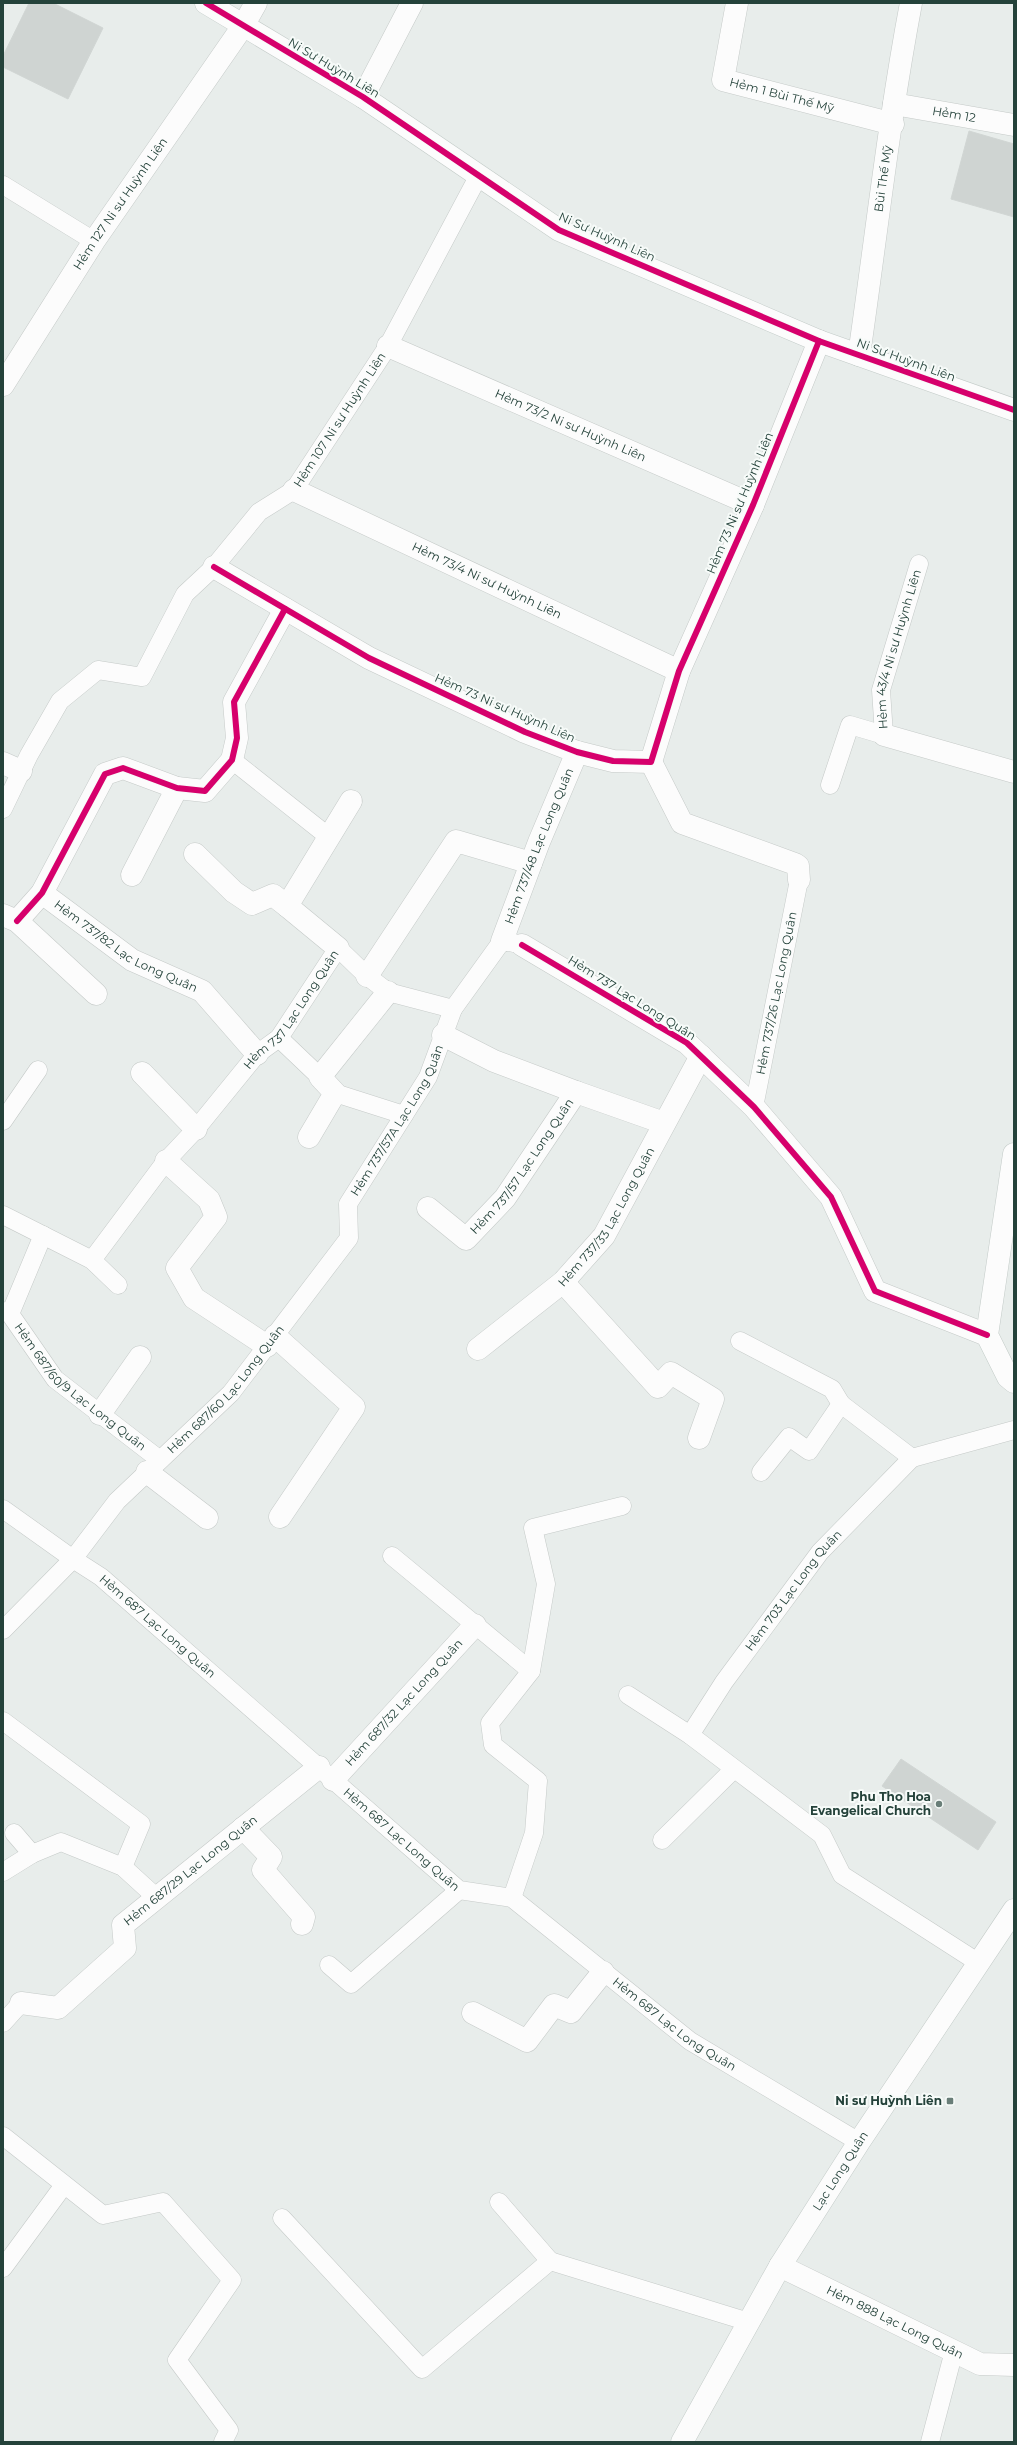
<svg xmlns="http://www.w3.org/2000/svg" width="1017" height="2445" font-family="Montserrat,sans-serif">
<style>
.building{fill:#cfd4d2;stroke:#d1d6d4}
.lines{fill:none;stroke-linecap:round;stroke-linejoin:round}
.lane-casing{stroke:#c5cac8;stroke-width:19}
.street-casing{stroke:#c5cac8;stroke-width:23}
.secondary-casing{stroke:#c3cbc8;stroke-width:23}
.lane{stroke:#fcfcfc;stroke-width:18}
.street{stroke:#fcfcfc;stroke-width:22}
.secondary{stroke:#fcfcfc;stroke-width:22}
.cycleway-casing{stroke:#f7fbf9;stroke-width:8}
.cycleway{stroke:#d6006c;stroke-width:6}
.poi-dot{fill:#697e78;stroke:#f7fbf9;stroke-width:1.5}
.labels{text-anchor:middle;stroke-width:4;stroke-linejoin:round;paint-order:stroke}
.street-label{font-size:12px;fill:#24423a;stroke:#f7fbf9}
.poi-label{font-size:12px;font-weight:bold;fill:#24423a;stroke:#f7fbf9;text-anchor:end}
</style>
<rect width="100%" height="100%" fill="#e8edeb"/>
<!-- building -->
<g class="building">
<path d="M 29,3 L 53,3 L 103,28 L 68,99 L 3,67 L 3,56 Z"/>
<path d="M 969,131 L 1014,144 L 1014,217 L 951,199 Z"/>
<path d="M 901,1759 L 996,1822 L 978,1850 L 882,1786 Z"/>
</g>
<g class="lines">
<defs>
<g id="lane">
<path d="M 3,185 L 94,241"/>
<path d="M 232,760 L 329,837"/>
<path id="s1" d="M 830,785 L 850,725 L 884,735 L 881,690 L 919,564"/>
<path id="s2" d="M 3,809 L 29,755 L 60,701 L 98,670 L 142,677 L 185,594 L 214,567 L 259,512 L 294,490 L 388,346 L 479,175"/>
<path d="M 279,1038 L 320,1077"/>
<path d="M 335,1093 L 404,1115"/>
<path id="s3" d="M 754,1107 L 799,880"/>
<path d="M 3,1121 L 38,1070"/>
<path d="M 3,1215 L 92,1260 L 118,1285"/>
<path id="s4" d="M 92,1260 L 166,1161 L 196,1129 L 257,1054 L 279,1038 L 338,948 L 367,976 L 388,992 L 453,1009 L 502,941 L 514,943"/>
<path id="s5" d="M 3,1311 L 10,1314 L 55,1379 L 160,1460"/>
<path d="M 10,1314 L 43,1235"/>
<path d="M 740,1341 L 832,1389 L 841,1404"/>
<path d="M 761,1472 L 789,1437 L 809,1451 L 841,1404 L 912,1458 L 1014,1430"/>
<path id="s6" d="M 3,1509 L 73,1559 L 117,1501 L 231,1393 L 349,1238 L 348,1204 L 428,1077 L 453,1009"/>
<path d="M 392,1556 L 531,1671"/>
<path id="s7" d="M 3,1630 L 73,1559 L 101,1577 L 459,1890 L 512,1898 L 690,2041 L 859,2142"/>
<path d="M 628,1695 L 690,1735 L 822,1835 L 842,1875 L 979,1963"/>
<path d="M 3,1721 L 141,1824 L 123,1867"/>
<path id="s8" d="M 690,1735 L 724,1682 L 820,1552 L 912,1458"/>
<path d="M 14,1833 L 32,1854"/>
<path d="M 662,1840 L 734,1769"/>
<path d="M 3,1872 L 32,1854 L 61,1842 L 123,1867 L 157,1898"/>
<path d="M 512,1898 L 534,1833 L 538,1781 L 493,1745 L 490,1723 L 531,1671 L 546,1584 L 533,1528 L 622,1506"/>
<path d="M 329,1965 L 351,1984 L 459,1890"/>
<path d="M 3,2023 L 21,2003"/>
<path d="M 3,2136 L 103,2215 L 163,2202 L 232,2280 L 177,2360 L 229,2430 L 223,2442"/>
<path d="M 499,2202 L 550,2261"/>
<path d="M 282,2218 L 422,2369 L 550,2261 L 749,2322"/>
<path d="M 3,2268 L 64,2185"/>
<path d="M 930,2442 L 954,2351"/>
</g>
<g id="street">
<path id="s9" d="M 737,3 L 723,80 L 893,124"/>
<path d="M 363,97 L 412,3"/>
<path id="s10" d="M 894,104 L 1014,125"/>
<path id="s11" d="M 388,346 L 753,505"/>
<path id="s12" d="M 859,355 C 876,238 889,119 911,3"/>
<path id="s13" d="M 3,385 L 94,241 L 243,26 L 256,3"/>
<path id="s14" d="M 294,490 L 679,671"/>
<path d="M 214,567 L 369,658 L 525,732 L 577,752 L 613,761 L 651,762 L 679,671 L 753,505 L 819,341"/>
<path d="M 884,735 L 1014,772"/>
<path d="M 651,762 L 682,823 L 795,864 L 798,866 L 799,880"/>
<path d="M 3,763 L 21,771"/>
<path d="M 195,854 L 234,892 L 252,904 L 273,895 L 287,906"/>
<path d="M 132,875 L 177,788"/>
<path id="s15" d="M 42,893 L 132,960 L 202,991 L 257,1054"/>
<path d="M 3,915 L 17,921 L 96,994"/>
<path d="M 17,921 L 42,893 L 105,774 L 123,768 L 177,788 L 205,791 L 232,760 L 237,738 L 234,702 L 285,609"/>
<path id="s16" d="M 502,941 L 539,842 L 577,752"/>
<path d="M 522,945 L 687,1043 L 754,1107 L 831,1197 L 875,1291 L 987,1335"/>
<path d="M 338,948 L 287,906 L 351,801"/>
<path d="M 367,976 L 456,841 L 531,863"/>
<path d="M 142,1073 L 196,1129"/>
<path d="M 576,1092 L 664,1123"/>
<path d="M 309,1137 L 335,1093 L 320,1077 L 388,992"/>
<path d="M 166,1161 L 209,1200 L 216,1217 L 177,1268 L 194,1298 L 267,1346"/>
<path id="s17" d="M 428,1208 L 466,1239 L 505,1198 L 576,1092 L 494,1061 L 443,1035"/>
<path d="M 563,1282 L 658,1387 L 671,1373 L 713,1399 L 699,1438"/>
<path d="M 275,1336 L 354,1407 L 280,1517"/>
<path id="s18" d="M 478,1349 L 563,1282 L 604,1236 L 701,1056"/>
<path d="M 100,1414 L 140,1357"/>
<path d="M 147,1472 L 207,1518"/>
<path id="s19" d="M 333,1780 L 475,1625"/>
<path d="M 243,1828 L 271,1857 L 263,1870 L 304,1917 L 302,1924"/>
<path id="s20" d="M 21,2003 L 58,2008 L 125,1948 L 123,1925 L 319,1767"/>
<path d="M 473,2013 L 527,2041 L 554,2005 L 571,2012 L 603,1972"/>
<path id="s21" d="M 780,2266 L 980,2364 L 1014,2365"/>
</g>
<g id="secondary">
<path d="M 206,3 L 363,97 L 559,230 L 819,341 L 1014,410"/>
<path d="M 1014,1154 L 987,1335 L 1008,1377 L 1014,1382"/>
<path id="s22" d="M 682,2442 L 780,2266 L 859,2142 L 1014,1910"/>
</g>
</defs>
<!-- lane casing -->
<use href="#lane" class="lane-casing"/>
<!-- street casing -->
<use href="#street" class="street-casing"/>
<!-- secondary casing -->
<use href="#secondary" class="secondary-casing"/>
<!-- lane -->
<use href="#lane" class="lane"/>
<!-- street -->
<use href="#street" class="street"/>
<!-- secondary -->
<use href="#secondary" class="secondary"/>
<defs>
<g id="cycleway">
<path d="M 206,3 L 363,97 L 559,230 L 819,341 L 1014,410"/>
<path d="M 214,567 L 369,658 L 525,732 L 577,752 L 613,761 L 651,762 L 679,671 L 753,505 L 819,341"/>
<path d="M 17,921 L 42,893 L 105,774 L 123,768 L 177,788 L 205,791 L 232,760 L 237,738 L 234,702 L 285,609"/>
<path d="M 522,945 L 687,1043 L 754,1107 L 831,1197 L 875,1291 L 987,1335"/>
</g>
</defs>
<!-- cycleway casing -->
<use href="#cycleway" class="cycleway-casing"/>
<!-- cycleway -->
<use href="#cycleway" class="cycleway"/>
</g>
<!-- markers -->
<g class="poi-dot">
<circle cx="939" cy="1804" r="4"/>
<rect x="946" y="2097" width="8" height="8" rx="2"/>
</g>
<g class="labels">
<!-- street labels -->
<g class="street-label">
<text transform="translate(334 68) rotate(31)" y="4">Ni Sư Huỳnh Liên</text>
<text dy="4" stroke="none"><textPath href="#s9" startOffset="139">Hẻm 1 Bùi Thế Mỹ</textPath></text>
<text dy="4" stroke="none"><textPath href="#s10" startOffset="61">Hẻm 12</textPath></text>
<text dy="4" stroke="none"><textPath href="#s12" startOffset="178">Bùi Thế Mỹ</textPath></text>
<text dy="4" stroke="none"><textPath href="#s13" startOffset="216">Hẻm 127 Ni sư Huỳnh Liên</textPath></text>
<text transform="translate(607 237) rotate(24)" y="4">Ni Sư Huỳnh Liên</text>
<text transform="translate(906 360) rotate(20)" y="4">Ni Sư Huỳnh Liên</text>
<text dy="4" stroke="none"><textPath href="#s2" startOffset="545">Hẻm 107 Ni sư Huỳnh Liên</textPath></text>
<text dy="4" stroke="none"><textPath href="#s11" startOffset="199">Hẻm 73/2 Ni sư Huỳnh Liên</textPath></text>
<text transform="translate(740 503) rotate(-67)" y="4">Hẻm 73 Ni sư Huỳnh Liên</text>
<text dy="4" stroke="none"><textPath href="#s14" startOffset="213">Hẻm 73/4 Ni sư Huỳnh Liên</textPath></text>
<text dy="4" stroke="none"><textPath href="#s1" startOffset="187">Hẻm 43/4 Ni sư Huỳnh Liên</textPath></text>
<text transform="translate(505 708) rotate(24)" y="4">Hẻm 73 Ni sư Huỳnh Liên</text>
<text dy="4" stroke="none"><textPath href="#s16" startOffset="102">Hẻm 737/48 Lạc Long Quân</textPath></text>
<text dy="4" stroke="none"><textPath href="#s15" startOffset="100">Hẻm 737/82 Lạc Long Quân</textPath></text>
<text dy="4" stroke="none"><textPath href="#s3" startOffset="116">Hẻm 737/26 Lạc Long Quân</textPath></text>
<text transform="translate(632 998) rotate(32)" y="4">Hẻm 737 Lạc Long Quân</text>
<text dy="4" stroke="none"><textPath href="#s4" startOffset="321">Hẻm 737 Lạc Long Quân</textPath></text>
<text dy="4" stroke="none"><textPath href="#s6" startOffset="642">Hẻm 737/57A Lạc Long Quân</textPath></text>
<text dy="4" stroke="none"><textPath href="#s17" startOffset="141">Hẻm 737/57 Lạc Long Quân</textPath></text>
<text dy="4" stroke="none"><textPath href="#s18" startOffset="187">Hẻm 737/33 Lạc Long Quân</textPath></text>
<text dy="4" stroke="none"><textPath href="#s5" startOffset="110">Hẻm 687/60/9 Lạc Long Quân</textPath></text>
<text dy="4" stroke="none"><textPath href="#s6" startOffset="315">Hẻm 687/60 Lạc Long Quân</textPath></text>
<text dy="4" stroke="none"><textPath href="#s8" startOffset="178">Hẻm 703 Lạc Long Quân</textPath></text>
<text dy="4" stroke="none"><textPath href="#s7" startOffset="208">Hẻm 687 Lạc Long Quân</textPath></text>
<text dy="4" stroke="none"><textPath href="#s19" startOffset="105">Hẻm 687/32 Lạc Long Quân</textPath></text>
<text dy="4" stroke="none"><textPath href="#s7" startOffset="532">Hẻm 687 Lạc Long Quân</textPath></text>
<text dy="4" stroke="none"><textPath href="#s20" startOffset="237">Hẻm 687/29 Lạc Long Quân</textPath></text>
<text dy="4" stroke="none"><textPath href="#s7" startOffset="868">Hẻm 687 Lạc Long Quân</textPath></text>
<text dy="4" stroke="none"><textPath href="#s22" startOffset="314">Lạc Long Quân</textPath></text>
<text dy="4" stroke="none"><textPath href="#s21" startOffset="128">Hẻm 888 Lạc Long Quân</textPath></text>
</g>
<!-- poi labels -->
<g class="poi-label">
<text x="931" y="1801">Phu Tho Hoa<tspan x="931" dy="14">Evangelical Church</tspan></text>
<text x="942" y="2105">Ni sư Huỳnh Liên</text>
</g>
</g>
<!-- border -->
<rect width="1017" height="2445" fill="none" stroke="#24423a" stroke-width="8"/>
</svg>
